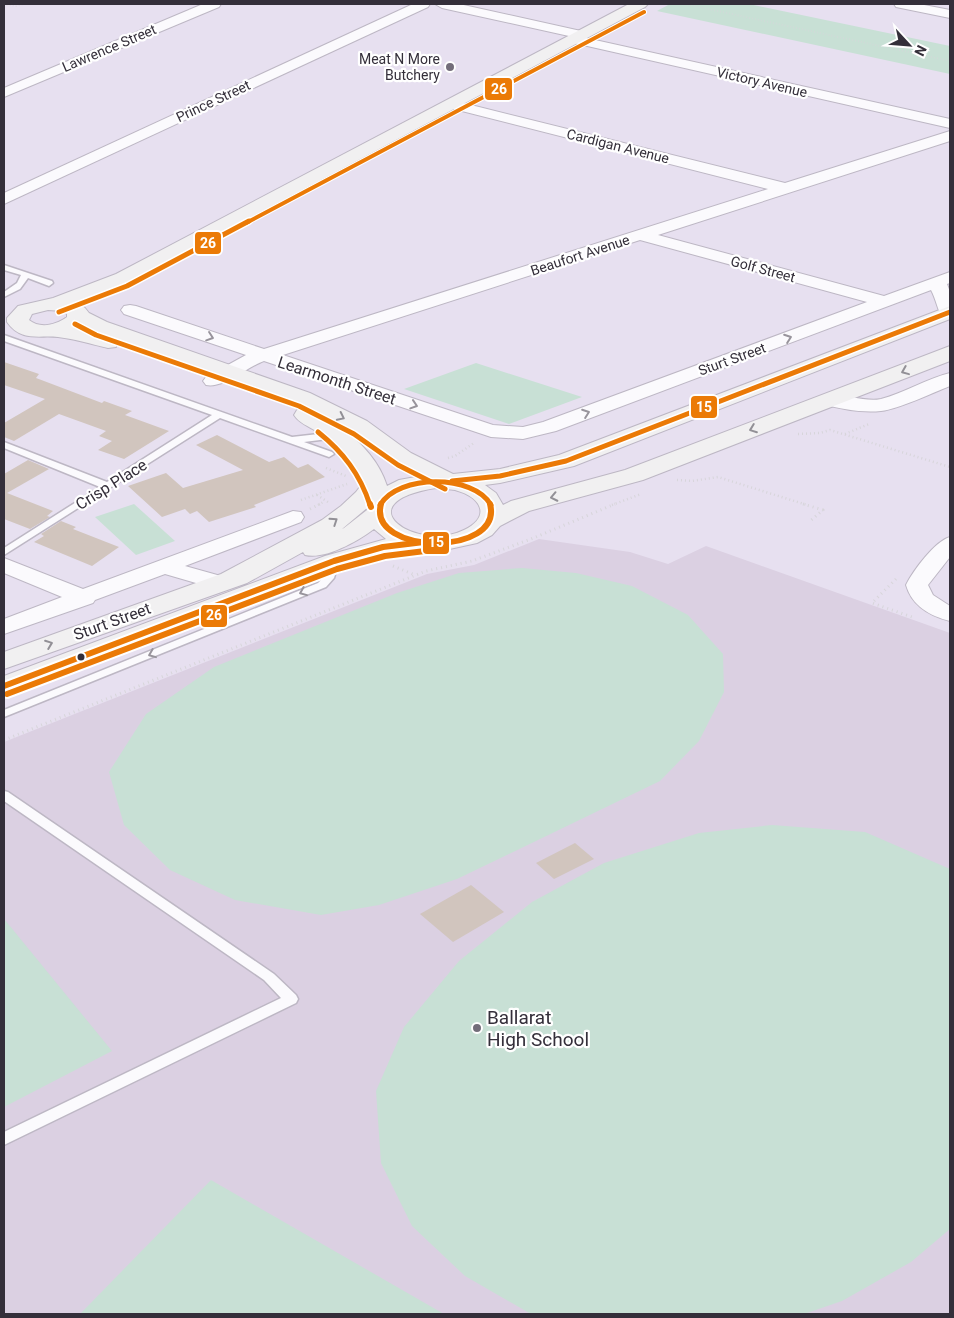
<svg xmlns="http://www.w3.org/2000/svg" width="954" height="1318" font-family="Roboto,sans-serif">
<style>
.education{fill:#dbd0e2}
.green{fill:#c8e0d5}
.building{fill:#d1c5be}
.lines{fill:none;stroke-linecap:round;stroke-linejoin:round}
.lane-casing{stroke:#bdb7c4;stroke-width:3}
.street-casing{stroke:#bdb7c4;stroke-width:2}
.secondary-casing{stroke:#bdb7c4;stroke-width:2}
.path-far2{stroke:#d7d5da;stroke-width:2;stroke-dasharray:0.5 2.5;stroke-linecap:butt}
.path-far1{stroke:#d7d5da;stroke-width:2.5;stroke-dasharray:1 3;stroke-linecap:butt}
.path{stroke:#d7d5da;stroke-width:3;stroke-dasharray:1 4;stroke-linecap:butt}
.lane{fill:#fbfafd;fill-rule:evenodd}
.street{fill:#fbfafd;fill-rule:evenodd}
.secondary{fill:#f1f0f1;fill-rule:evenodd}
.bus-1-far1-casing{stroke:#fff;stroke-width:8}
.bus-1-casing{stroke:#fff;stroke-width:10}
.bus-2-far2-casing{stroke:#fff;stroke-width:6}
.bus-2-far1-casing{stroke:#fff;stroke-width:8}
.bus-2-casing{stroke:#fff;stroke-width:10}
.bus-1-far1{stroke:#eb7a06;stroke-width:5}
.bus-1{stroke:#eb7a06;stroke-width:6}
.bus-2-far2{stroke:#eb7a06;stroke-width:4}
.bus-2-far1{stroke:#eb7a06;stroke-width:5}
.bus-2{stroke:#eb7a06;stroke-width:6}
.oneway{stroke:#98949c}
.oneway2{stroke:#929096}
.poi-dot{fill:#736d7a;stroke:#fff;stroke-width:2}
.bus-dot{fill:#342f3a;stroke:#fff;stroke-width:2}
.labels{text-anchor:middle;stroke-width:4.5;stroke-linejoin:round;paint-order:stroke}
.far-street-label{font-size:14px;fill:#342f3a;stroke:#fff}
.far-poi-label{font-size:14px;fill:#342f3a;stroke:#fff;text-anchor:end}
.street-label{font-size:16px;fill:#342f3a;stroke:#fff}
.near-poi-label{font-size:19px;fill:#342f3a;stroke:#fff;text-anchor:start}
.line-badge{stroke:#fff;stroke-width:2}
.badge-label{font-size:14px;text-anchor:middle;font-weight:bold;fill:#fff}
</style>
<rect width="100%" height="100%" fill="#e7e0f0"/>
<!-- education -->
<path class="education" d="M 539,539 L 630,552 L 668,564 L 706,546 L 950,633 L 950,1314 L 4,1314 L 4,742 L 427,574 L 474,565 Z"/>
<!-- green -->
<g class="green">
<path d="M 670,4 L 749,4 L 950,46 L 950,74 L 657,11 Z"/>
<path d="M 476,363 L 582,397 L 509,424 L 404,389 Z"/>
<path d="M 134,504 L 175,541 L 136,555 L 95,517 Z"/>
<path d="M 522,568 L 576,573 L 632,586 L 688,615 L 723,654 L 724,692 L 699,741 L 660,781 L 457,879 L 379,905 L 321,915 L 235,900 L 170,870 L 124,825 L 109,772 L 146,714 L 214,667 L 397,593 L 459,573 Z"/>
<path d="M 772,825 L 865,832 L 950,869 L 950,1229 L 911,1262 L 842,1301 L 804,1314 L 531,1314 L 465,1276 L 412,1226 L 381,1163 L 376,1091 L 404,1027 L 459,961 L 532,902 L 604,863 L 699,833 Z"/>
<path d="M 5,920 L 112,1051 L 4,1107 L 4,921 Z"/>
<path d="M 211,1180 L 444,1314 L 80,1314 Z"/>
</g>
<!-- building -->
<g class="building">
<path d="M 4,362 L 39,374 L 36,378 L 44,381 L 102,403 L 104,401 L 132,411 L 125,415 L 169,431 L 124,459 L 98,450 L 112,441 L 99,436 L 106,431 L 59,414 L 14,441 L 4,437 L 4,423 L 45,399 L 4,385 Z"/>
<path d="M 217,435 L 269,462 L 284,457 L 298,468 L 308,464 L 325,477 L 254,505 L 256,507 L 209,522 L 197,511 L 190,514 L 185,509 L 162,517 L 128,486 L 166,473 L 183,488 L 243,470 L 196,445 Z"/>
<path d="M 28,460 L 49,469 L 7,493 L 53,511 L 47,516 L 50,517 L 30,529 L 4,519 L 4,474 Z"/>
<path d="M 61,521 L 76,527 L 73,529 L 119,547 L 92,566 L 34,542 L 44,536 L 41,534 Z"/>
<path d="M 575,843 L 594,859 L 554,879 L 536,863 Z"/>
<path d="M 471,885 L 504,912 L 453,942 L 420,914 Z"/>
</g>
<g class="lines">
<defs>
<g id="lane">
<path d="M 4,265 L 52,281 L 53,283 L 49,286 L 28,278 L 20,289 L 4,297 L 4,292 L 17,283 L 21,275 L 4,270 Z"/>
<path d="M 4,335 L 292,437 L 336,432 L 341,435 L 336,438 L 304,442 L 332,452 L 334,454 L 329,457 L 220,418 L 4,555 L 4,548 L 100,487 L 4,448 L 4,442 L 107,482 L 212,415 L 4,341 Z"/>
<path d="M 334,558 L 339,561 L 334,578 L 326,587 L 4,717 L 4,710 L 318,583 L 324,577 L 329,561 Z"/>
<path d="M 4,791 L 8,792 L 274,974 L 296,995 L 298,999 L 296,1003 L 4,1145 L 4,1132 L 281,998 L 264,980 L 4,801 Z"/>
</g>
<g id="street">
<path d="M 203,4 L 221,4 L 219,7 L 4,97 L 4,88 Z"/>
<path d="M 413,4 L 430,4 L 428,7 L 4,204 L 4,193 Z"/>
<path d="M 435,4 L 459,4 L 581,31 L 586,32 L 588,35 L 586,38 L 950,119 L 950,128 L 574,43 L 569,42 L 567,39 L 569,36 L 442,8 Z"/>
<path d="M 894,4 L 919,4 L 950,10 L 950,18 L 896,7 Z"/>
<path d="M 451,100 L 785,183 L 950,131 L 950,141 L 658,235 L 884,296 L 950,272 L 950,283 L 947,284 L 950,292 L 950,318 L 942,317 C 938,311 936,299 931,290 L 556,431 L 523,439 L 491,437 L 264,361 C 247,367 223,389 206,385 L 203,381 L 206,377 L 246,355 L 124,314 L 121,310 L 124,306 L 130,305 L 136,306 L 264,349 L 768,189 L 446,107 L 444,104 L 446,101 ZM 640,240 L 867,302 L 543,422 L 523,427 L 493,425 L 283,355 Z"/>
<path d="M 950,373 L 950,386 C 932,393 899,409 881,411 C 862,413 841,409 823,404 L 820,400 L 823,396 C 842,391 862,403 881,399 C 904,393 926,379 950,373 Z"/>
<path d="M 293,511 L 301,512 L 304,517 L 301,522 L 185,566 L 228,578 L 231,583 L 228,588 L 220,590 L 165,574 L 95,600 L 93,603 L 4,634 L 4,619 L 62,597 L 4,573 L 4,558 L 83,589 Z"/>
<path d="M 950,537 L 950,557 L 928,585 L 933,595 L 950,606 L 950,621 C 930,616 912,606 906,585 C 913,571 935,541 950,537 Z"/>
</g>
<path id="secondary" d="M 629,4 L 648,4 L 645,7 L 130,282 L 78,303 L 85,308 L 89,313 L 107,322 L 310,393 L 367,421 L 411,453 L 453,474 L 500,469 L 559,455 L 950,306 L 950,319 L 574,466 L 500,483 L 485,485 L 496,493 L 503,505 L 511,501 L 625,470 L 950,346 L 950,361 L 643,480 L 529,511 L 500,526 L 492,535 L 477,543 L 445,550 L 424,550 L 385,554 L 343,566 L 4,694 L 4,676 L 325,556 L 386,539 L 374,529 C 358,541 325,560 305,555 L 303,552 L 247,583 L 4,669 L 4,652 L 221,574 L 322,520 L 341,506 L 356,492 L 362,484 C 355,461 335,444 316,431 C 308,426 299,423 294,415 L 297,410 L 305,408 L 118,341 L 116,347 L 108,348 C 91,344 75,339 58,337 C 38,335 21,342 7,322 L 7,318 L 18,306 L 53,298 L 116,274 ZM 48,310 L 62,311 L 67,314 L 67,317 C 56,325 40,329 29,320 L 32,314 ZM 82,326 L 89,330 L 79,328 ZM 336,424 L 351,431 L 395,463 L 421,476 L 399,480 L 387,486 C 379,460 358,439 336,424 ZM 436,488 C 442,489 449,489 455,490 C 481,497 492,516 464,530 C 417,553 342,503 436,488 ZM 367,508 L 367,510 L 344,528 L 342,529 Z"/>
</defs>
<!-- lane casing -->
<use href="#lane" class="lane-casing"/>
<!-- street casing -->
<use href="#street" class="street-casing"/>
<!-- secondary casing -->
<use href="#secondary" class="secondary-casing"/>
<!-- path-far2 -->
<g class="path-far2">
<path d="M 4,4 L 16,6 L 23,4"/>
<path d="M 685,4 L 950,61"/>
</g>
<!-- path-far1 -->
<g class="path-far1">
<path d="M 798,434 L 820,433 L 830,430 L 950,467"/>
<path d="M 845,434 L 869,424"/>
<path d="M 448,458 L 455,456 L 474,443"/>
<path d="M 326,468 L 346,476"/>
<path d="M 677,480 L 692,481 L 718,477 L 807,505"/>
<path d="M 317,495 L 328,502"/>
<path d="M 301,500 L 347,484"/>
<path d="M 318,505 L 325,501"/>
<path d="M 612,505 L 641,494"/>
</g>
<!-- path -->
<g class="path">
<path d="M 803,504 L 823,510 L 809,522"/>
<path d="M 310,509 L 320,504"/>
<path d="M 393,566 L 415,575"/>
<path d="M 896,579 L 872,603 L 912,617"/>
<path d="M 4,740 L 426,571 L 472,561 L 531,539 L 615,504"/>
</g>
<!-- lane -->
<use href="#lane" class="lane"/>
<!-- street -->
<use href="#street" class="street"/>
<!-- secondary -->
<use href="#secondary" class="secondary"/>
<defs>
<g id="bus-1-far1">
<path d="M 452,481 L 500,476 L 566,461 L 950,312"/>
<path d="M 380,505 C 398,474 474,474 491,505"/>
</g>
<g id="bus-1">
<path d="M 381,504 C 367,555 504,557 490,504"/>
<path d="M 4,686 L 334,561 L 383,547 L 424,542"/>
</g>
<path id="bus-2-far2" d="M 246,223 L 644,12"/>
<g id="bus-2-far1">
<path d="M 59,312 L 127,286 L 249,221"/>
<path d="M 75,324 L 96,335 L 299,406 L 354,434 L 398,465 L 445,489"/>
<path d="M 318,432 C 343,452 360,474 370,505"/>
</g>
<g id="bus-2">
<path d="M 370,504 L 371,507"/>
<path d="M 7,694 L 337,569 L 385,556 L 425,551"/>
</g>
</defs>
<!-- bus-1-far1 casing -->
<use href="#bus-1-far1" class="bus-1-far1-casing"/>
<!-- bus-1 casing -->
<use href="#bus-1" class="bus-1-casing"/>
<!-- bus-2-far2 casing -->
<use href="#bus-2-far2" class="bus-2-far2-casing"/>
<!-- bus-2-far1 casing -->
<use href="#bus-2-far1" class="bus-2-far1-casing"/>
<!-- bus-2 casing -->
<use href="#bus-2" class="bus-2-casing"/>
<!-- bus-1-far1 -->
<use href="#bus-1-far1" class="bus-1-far1"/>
<!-- bus-1 -->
<use href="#bus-1" class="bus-1"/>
<!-- bus-2-far2 -->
<use href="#bus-2-far2" class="bus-2-far2"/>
<!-- bus-2-far1 -->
<use href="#bus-2-far1" class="bus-2-far1"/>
<!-- bus-2 -->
<use href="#bus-2" class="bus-2"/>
</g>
<!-- one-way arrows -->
<defs><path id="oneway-chevron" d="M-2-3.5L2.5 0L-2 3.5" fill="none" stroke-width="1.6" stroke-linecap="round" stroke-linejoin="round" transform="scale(1.25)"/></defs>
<g class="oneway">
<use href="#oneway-chevron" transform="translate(210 337) rotate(19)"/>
<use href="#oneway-chevron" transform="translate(788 338) rotate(-20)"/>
<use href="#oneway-chevron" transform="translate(414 405) rotate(18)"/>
<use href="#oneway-chevron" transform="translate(586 413) rotate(-20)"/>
<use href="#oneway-chevron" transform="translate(303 592) rotate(158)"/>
<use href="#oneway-chevron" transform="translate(152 654) rotate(158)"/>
</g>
<g class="oneway2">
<use href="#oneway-chevron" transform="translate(905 371) rotate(158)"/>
<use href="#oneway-chevron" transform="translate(341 417) rotate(26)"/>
<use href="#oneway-chevron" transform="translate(753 429) rotate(159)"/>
<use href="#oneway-chevron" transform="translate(554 497) rotate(168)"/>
<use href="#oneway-chevron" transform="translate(334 521) rotate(-34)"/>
<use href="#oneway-chevron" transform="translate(49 644) rotate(-21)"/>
</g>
<!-- markers -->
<g class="poi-dot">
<circle cx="450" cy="67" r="5"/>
<circle cx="477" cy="1028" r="5"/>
</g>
<circle class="bus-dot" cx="81" cy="657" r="4.5"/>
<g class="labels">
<!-- far-street labels -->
<g class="far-street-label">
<text transform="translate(109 48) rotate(-23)" y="5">Lawrence Street</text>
<text transform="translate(762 82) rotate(13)" y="5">Victory Avenue</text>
<text transform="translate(213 101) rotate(-25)" y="5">Prince Street</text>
<text transform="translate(618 146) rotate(14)" y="5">Cardigan Avenue</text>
<text transform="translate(580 255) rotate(-18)" y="5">Beaufort Avenue</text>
<text transform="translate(763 269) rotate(15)" y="5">Golf Street</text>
<text transform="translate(732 359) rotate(-20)" y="5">Sturt Street</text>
</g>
<!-- far-poi labels -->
<g class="far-poi-label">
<text x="440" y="64">Meat N More<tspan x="440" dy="16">Butchery</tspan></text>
</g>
<!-- street labels -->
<g class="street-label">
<text transform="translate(337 380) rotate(18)" y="6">Learmonth Street</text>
<text transform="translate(111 484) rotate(-32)" y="6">Crisp Place</text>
<text transform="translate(112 621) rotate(-20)" y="6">Sturt Street</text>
</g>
<!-- near-poi labels -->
<g class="near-poi-label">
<text x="487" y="1024">Ballarat<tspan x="487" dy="22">High School</tspan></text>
</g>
</g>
<g class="line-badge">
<rect x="484" y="77" width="29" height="24" rx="5" fill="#eb7a06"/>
<rect x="194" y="231" width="28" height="24" rx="5" fill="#eb7a06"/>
<rect x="690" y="395" width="28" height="24" rx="5" fill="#eb7a06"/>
<rect x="422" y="531" width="28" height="24" rx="5" fill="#eb7a06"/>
<rect x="200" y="604" width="28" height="24" rx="5" fill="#eb7a06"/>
</g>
<g class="badge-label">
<text x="499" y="94">26</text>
<text x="208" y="248">26</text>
<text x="704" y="412">15</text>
<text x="436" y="547">15</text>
<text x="214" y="620">26</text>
</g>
<!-- border -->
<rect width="954" height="1318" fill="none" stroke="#342f3a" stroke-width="10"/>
<!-- north arrow -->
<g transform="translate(909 45) rotate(116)" stroke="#ffffff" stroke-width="4" paint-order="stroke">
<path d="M0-4L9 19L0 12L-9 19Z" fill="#342f3a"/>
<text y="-8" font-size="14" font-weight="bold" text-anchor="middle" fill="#342f3a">N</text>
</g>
</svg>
